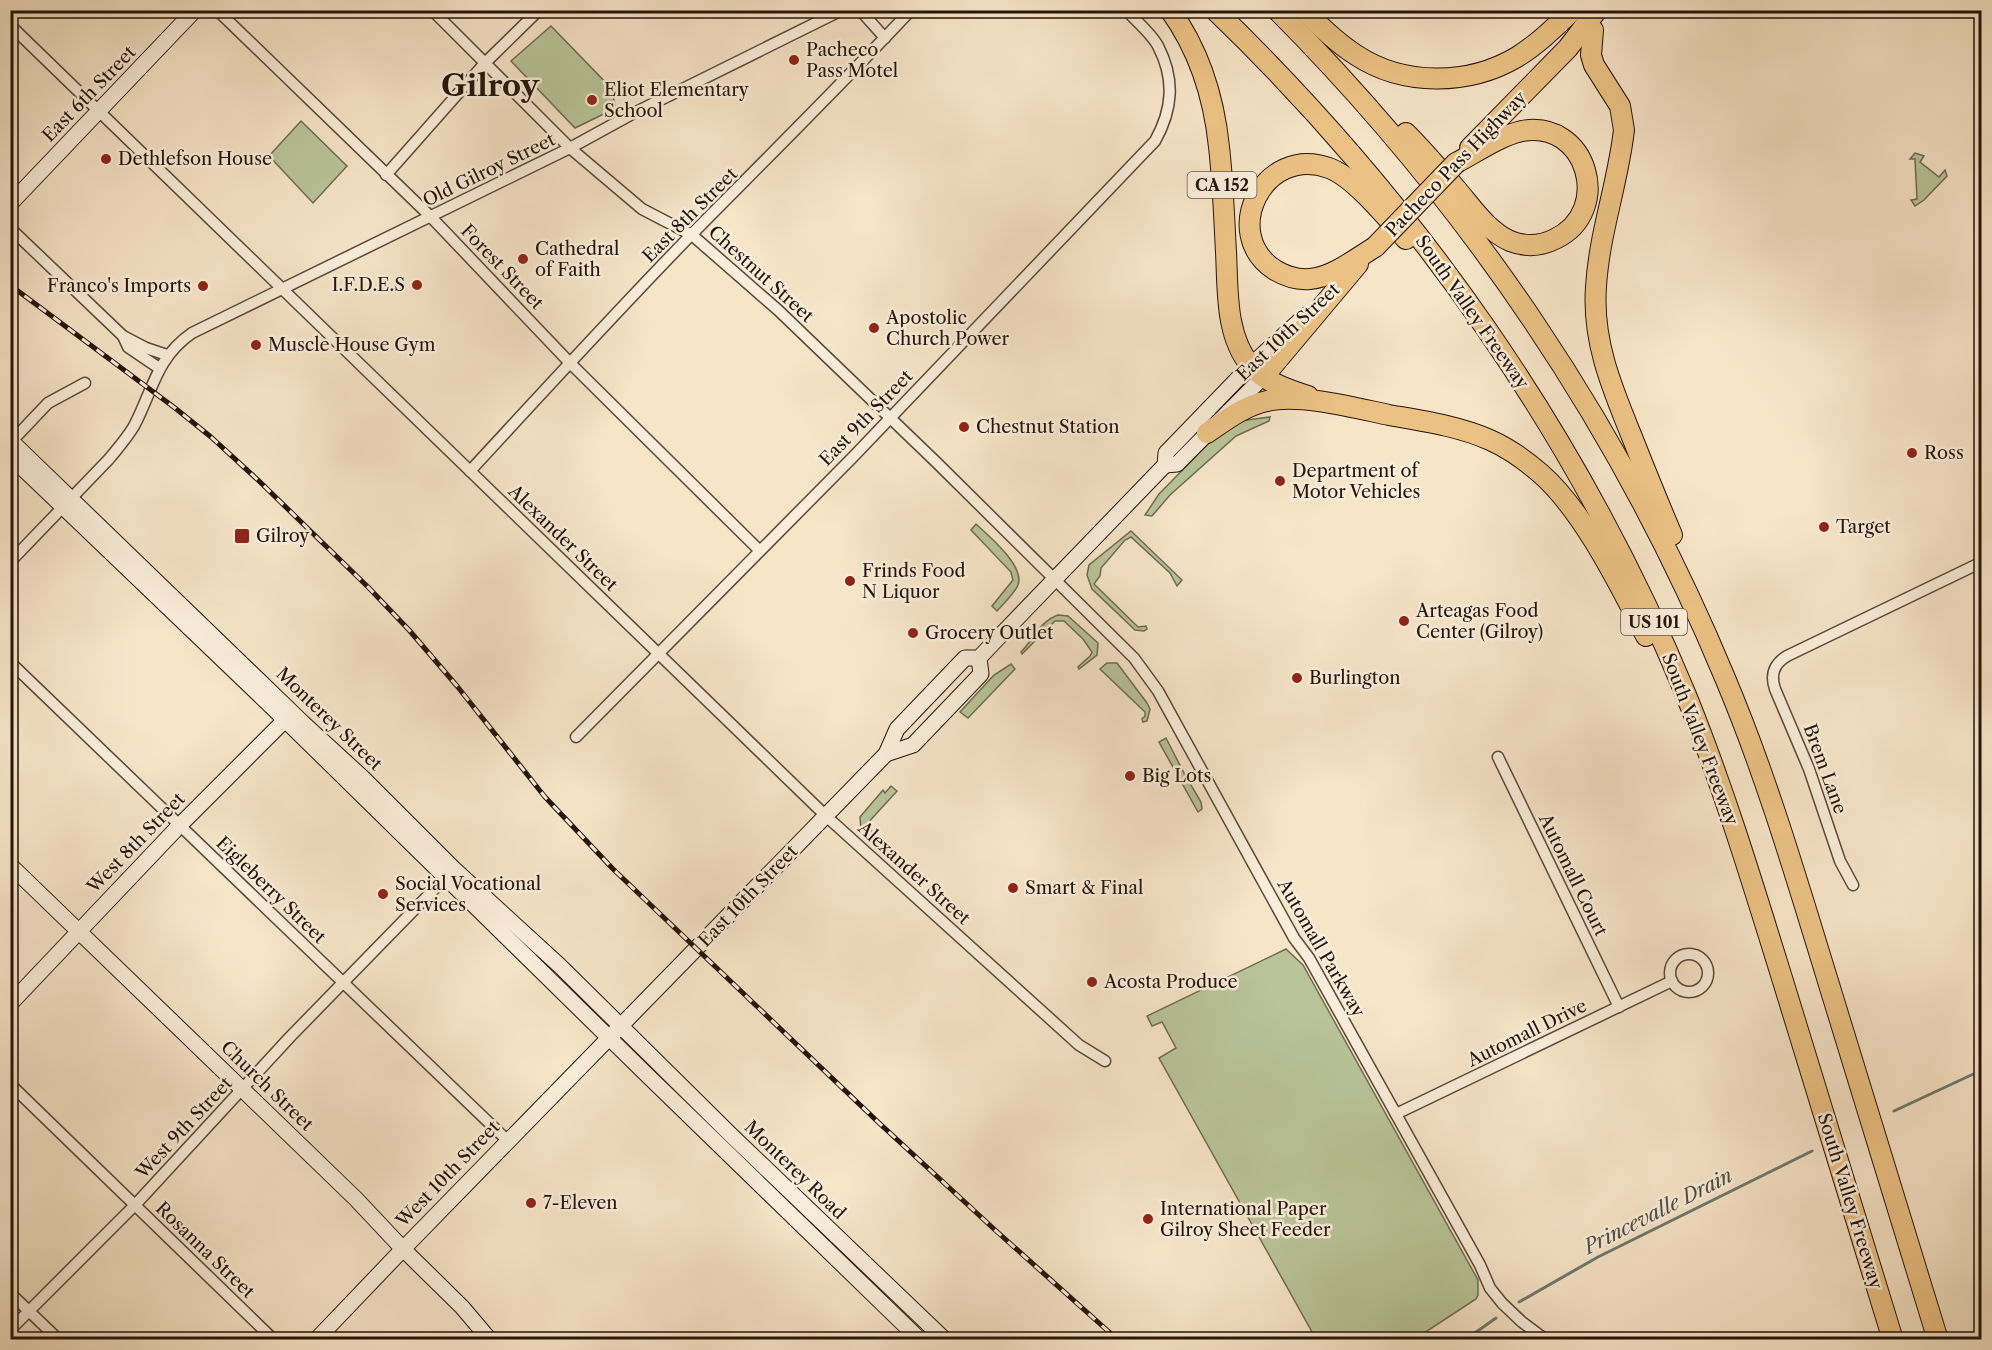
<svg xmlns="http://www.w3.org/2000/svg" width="1992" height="1350" font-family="'Libre Caslon Text',serif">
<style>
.green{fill:#b9c599;stroke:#6f6c51;stroke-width:1.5}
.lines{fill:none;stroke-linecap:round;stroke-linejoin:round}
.stream{stroke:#6e7a73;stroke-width:3}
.street-casing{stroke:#5a4839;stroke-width:13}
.secondary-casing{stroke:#251309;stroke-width:17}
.highway-casing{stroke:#251309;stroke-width:22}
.street{stroke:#faeedb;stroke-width:10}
.secondary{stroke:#faeedb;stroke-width:15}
.highway{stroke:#ecc284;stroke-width:20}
.rail-casing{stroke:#251309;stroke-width:5}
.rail{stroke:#faeedb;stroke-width:3;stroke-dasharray:9;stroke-linecap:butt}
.highway-bridge-casing{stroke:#251309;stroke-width:22;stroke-linecap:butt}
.highway-bridge{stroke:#ecc284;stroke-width:20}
.poi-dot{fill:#8f2418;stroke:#faeedb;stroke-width:2}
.labels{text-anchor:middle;stroke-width:5;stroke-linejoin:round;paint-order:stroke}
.shield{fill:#faeedb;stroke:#655548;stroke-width:1.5}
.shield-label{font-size:16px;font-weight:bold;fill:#251309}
.poi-label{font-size:18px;fill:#251309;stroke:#faeedb;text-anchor:start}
.street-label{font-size:18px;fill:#251309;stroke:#faeedb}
.water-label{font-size:20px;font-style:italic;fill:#4f4f47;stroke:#faeedb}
.town-label{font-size:30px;font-weight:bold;fill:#251309;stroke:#faeedb}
</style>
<rect width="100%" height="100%" fill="#f7e5c8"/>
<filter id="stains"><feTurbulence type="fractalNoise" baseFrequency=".00333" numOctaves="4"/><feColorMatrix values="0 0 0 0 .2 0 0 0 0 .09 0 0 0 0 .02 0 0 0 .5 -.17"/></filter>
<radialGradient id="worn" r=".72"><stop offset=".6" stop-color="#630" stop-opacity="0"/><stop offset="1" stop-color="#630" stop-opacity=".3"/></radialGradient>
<!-- green -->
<g class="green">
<path d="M 551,26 L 611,88 L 616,108 L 575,128 L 511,61 Z"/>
<path d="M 301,121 L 347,166 L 313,203 L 269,156 Z"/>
<path d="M 1915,153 L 1924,156 L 1920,162 L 1939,177 L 1945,170 L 1947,176 L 1924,200 L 1915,206 L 1911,200 L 1917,199 L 1915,159 L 1910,159 Z"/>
<path d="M 1270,417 L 1269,421 L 1236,436 L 1170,495 L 1152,516 L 1145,515 L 1159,494 L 1216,436 L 1240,421 Z"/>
<path d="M 976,524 C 989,536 1025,566 1018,585 C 1014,594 1004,603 997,611 L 992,606 L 1013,580 L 1011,572 L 971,530 Z"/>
<path d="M 1131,531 L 1182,580 L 1177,586 L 1170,573 L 1131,537 L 1125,540 L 1101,568 L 1100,576 L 1094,584 L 1138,627 L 1146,626 L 1147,629 L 1144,631 L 1135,630 L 1092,589 L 1087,575 L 1089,565 Z"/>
<path d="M 1058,615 L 1068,616 L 1098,643 L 1097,655 L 1079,669 L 1078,667 L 1090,656 L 1092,652 L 1083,639 L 1064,621 L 1055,621 L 1022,654 L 1021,652 C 1033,640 1040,621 1058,615 Z"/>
<path d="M 1107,663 L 1117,663 L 1147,703 L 1150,709 L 1147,721 L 1143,722 L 1142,719 L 1145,716 L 1145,712 L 1100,669 Z"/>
<path d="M 1011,664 L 1015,669 L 968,718 L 960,712 L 994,675 Z"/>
<path d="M 1166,738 L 1185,775 L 1201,802 L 1202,809 L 1198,812 L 1159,742 Z"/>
<path d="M 891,786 L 897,791 L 866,825 L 883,842 L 882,845 L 891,853 L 888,857 L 863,834 L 861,831 L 860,817 L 883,790 L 885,793 Z"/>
<path d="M 1286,949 L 1303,965 L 1478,1280 L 1478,1295 L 1476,1299 L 1415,1339 L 1316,1339 L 1159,1058 L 1176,1048 L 1162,1022 L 1152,1026 L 1147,1016 Z"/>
</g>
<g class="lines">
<!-- stream -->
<g class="stream">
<path d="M 1894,1111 L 1982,1070"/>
<path d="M 1519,1302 L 1598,1257 L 1812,1151"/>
<path d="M 1465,1340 L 1496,1318"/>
</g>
<defs>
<g id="street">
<path d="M 217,10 L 431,217 L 570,363 L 759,550"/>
<path d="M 432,10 L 570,148 L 642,209 L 692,235 L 778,310 L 935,461 L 1134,658 L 1158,691 L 1294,938 L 1309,958 L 1480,1265 L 1490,1288 L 1502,1303 L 1522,1322 L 1546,1340"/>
<path d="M 860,10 L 885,38"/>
<path d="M 10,25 L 826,816 L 1079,1045 L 1105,1061"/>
<path d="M 386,175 L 485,63 L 539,10"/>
<path d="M 10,228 L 123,336 L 128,347 L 159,368"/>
<path d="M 123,336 L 146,348 L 167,355"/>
<path d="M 12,441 L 48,403 L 85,383"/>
<path d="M 470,471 C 543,392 616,312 691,235 C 765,160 839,87 911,10"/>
<path d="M 10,562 L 109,459 C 118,448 127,438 134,426 C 153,390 156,358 192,333 L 570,148 L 632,114 L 842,10"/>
<path d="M 10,662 L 508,1141"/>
<path d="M 576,737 L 853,457 L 1155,141 C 1173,109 1175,79 1158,46 C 1151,33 1136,21 1126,10"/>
<path d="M 1498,757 L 1619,1007"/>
<path d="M 1853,885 L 1840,861 L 1809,769 L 1775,689 C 1770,674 1774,664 1787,656 L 1982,562"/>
<circle cx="1689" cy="973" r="19"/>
<path d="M 10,1084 L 274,1340"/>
<path d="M 1396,1114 L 1672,981"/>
<path d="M 10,1293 L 59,1340"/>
<path d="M 10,1330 L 135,1205 L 290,1037 L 450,873"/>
</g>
<g id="secondary">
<path d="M 10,204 L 195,10"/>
<path d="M 10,440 L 303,723 L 363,778 L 454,869 L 560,966 L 732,1136 L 945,1340"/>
<path d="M 10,456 L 272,707 L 646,1074 L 920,1340"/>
<path d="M 1165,465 L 1177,464 L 1264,376"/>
<path d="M 886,754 L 913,745 L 981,674 L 979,658"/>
<path d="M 10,865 L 356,1199 L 403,1249 L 462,1307 L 490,1340"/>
<path d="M 10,1004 L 180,825 L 290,715"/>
<path d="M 316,1340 L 403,1249 L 886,754 L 897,729 L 965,658 L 979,658 L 998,638 L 1165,465 L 1166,453 L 1251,365 L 1306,315"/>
</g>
<g id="highway">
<path d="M 1170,10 C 1199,50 1214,98 1219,147 C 1223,181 1224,217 1226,252 C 1228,289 1225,336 1251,366 C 1265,382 1289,390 1308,396"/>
<path d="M 1215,10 C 1417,205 1579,436 1686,695 C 1725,791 1755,891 1786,991 C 1821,1107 1857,1223 1893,1340"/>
<path d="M 1277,10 C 1468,202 1621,427 1725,678 C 1766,775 1796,877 1827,978 C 1864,1099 1901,1219 1938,1340"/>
<path d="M 1304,10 C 1320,26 1337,43 1356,55 C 1403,86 1468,86 1517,57 C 1538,44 1555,27 1573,10"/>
<path d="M 1593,30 L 1591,55 L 1594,65 L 1620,106 L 1624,130 C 1618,183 1599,234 1596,287 C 1592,341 1612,388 1632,437 C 1645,470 1658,502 1672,535"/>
<path d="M 1406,133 C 1424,151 1441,171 1458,191 C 1473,209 1488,231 1510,241 C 1525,247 1541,246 1555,239 C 1614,211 1587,119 1522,131 C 1499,136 1477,152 1456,163"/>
<path d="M 1470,148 L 1568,48 L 1597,10"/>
<path d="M 1375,247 C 1355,259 1333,277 1310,279 C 1298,280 1285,276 1275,270 C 1219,234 1264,144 1329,168 C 1354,177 1387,218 1406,239"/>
<path d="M 1264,376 L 1358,264"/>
<path d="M 1207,433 C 1226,420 1244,406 1267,401 C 1299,393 1356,408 1389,415 C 1423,421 1459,426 1490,440 C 1508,448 1525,460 1540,473 C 1583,510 1620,586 1646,636"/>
</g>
</defs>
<!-- street casing -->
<use href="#street" class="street-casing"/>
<!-- secondary casing -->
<use href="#secondary" class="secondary-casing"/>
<!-- highway casing -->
<use href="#highway" class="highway-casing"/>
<!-- street -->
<use href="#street" class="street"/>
<!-- secondary -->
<use href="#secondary" class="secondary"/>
<!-- highway -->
<use href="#highway" class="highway"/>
<defs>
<path id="rail" d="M 10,285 L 175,408 L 211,437 L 259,481 L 368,587 L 409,630 L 457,686 L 545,797 L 613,869 L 878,1122 L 994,1229 L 1118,1340"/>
</defs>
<!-- rail casing -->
<use href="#rail" class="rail-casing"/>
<!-- rail -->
<use href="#rail" class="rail"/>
<defs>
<path id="highway-bridge" d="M 1375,247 L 1456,163"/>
</defs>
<!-- highway-bridge casing -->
<use href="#highway-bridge" class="highway-bridge-casing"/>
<!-- highway-bridge -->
<use href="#highway-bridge" class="highway-bridge"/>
</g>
<!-- markers -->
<g class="poi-dot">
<circle cx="794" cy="60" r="6"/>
<circle cx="592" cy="100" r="6"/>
<circle cx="106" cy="159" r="6"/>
<circle cx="523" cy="259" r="6"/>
<circle cx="417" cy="285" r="6"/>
<circle cx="203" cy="286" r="6"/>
<circle cx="874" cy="328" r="6"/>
<circle cx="256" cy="345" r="6"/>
<circle cx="964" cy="427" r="6"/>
<circle cx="1912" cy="453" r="6"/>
<circle cx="1280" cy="481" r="6"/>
<circle cx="1824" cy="527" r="6"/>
<rect x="234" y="528" width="16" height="16" rx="3"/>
<circle cx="850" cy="581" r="6"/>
<circle cx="1404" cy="621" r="6"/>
<circle cx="913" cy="633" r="6"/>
<circle cx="1297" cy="678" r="6"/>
<circle cx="1130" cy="776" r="6"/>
<circle cx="1013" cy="888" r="6"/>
<circle cx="383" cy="894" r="6"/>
<circle cx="1092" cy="982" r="6"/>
<circle cx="531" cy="1203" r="6"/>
<circle cx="1148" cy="1219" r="6"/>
</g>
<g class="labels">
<!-- shield labels -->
<g class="shield">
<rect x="1187.5" y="172" width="69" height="26" rx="4.5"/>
<rect x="1621" y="609" width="66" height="26" rx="4.5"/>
</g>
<g class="shield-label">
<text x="1222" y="191">CA 152</text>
<text x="1654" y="628">US 101</text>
</g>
<!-- poi labels -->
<g class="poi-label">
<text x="806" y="56">Pacheco<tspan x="806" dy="21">Pass Motel</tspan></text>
<text x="604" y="96">Eliot Elementary<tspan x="604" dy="21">School</tspan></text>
<text x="118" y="165">Dethlefson House</text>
<text x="535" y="255">Cathedral<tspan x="535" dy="21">of Faith</tspan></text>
<text x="405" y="291" text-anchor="end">I.F.D.E.S</text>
<text x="191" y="292" text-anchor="end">Franco's Imports</text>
<text x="886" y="324">Apostolic<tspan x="886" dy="21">Church Power</tspan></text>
<text x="268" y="351">Muscle House Gym</text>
<text x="976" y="433">Chestnut Station</text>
<text x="1924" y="459">Ross</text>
<text x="1292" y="477">Department of<tspan x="1292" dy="21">Motor Vehicles</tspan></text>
<text x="1836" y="533">Target</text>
<text x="256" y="542">Gilroy</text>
<text x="862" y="577">Frinds Food<tspan x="862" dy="21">N Liquor</tspan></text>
<text x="1416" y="617">Arteagas Food<tspan x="1416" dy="21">Center (Gilroy)</tspan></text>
<text x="925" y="639">Grocery Outlet</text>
<text x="1309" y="684">Burlington</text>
<text x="1142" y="782">Big Lots</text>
<text x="395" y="890">Social Vocational<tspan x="395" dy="21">Services</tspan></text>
<text x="1025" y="894">Smart &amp; Final</text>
<text x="1104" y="988">Acosta Produce</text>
<text x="543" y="1209">7-Eleven</text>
<text x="1160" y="1215">International Paper<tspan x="1160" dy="21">Gilroy Sheet Feeder</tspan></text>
</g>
<!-- street labels -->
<g class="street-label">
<text transform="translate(89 94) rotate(-46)" y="6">East 6th Street</text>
<text transform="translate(1456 164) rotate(-46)" y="6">Pacheco Pass Highway</text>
<text transform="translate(489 170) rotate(-26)" y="6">Old Gilroy Street</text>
<text transform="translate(690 215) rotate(-45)" y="6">East 8th Street</text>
<text transform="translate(502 267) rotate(46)" y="6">Forest Street</text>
<text transform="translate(761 274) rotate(42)" y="6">Chestnut Street</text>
<text transform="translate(1472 312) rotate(55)" y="6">South Valley Freeway</text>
<text transform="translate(1288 332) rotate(-43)" y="6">East 10th Street</text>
<text transform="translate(866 418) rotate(-46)" y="6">East 9th Street</text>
<text transform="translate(563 538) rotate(44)" y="6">Alexander Street</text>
<text transform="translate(329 719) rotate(44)" y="6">Monterey Street</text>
<text transform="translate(1700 739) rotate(69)" y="6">South Valley Freeway</text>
<text transform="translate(1825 769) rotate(70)" y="6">Brem Lane</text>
<text transform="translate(136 843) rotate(-46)" y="6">West 8th Street</text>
<text transform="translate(914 873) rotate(42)" y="6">Alexander Street</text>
<text transform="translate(1573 875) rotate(64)" y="6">Automall Court</text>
<text transform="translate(271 890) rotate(44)" y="6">Eigleberry Street</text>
<text transform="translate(748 896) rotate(-46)" y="6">East 10th Street</text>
<text transform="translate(1321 948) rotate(60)" y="6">Automall Parkway</text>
<text transform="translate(1527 1033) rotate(-26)" y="6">Automall Drive</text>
<text transform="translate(267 1086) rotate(44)" y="6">Church Street</text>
<text transform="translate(184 1128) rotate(-47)" y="6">West 9th Street</text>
<text transform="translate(795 1170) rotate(44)" y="6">Monterey Road</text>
<text transform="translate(448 1174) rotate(-46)" y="6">West 10th Street</text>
<text transform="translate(1850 1201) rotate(73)" y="6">South Valley Freeway</text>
<text transform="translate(205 1250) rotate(44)" y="6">Rosanna Street</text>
</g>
<!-- water labels -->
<g class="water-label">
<text transform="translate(1658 1211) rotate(-27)" y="7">Princevalle Drain</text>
</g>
<!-- town labels -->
<g class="town-label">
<text x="490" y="96">Gilroy</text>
</g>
</g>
<!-- margin -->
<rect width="1992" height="1350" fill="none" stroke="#f7e5c8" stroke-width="36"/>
<rect x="12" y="12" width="1968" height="1326" fill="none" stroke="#251309" stroke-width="3"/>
<rect x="18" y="18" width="1956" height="1314" fill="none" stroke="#251309" stroke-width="1.5"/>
<rect width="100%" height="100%" filter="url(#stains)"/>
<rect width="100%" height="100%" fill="url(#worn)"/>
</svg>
